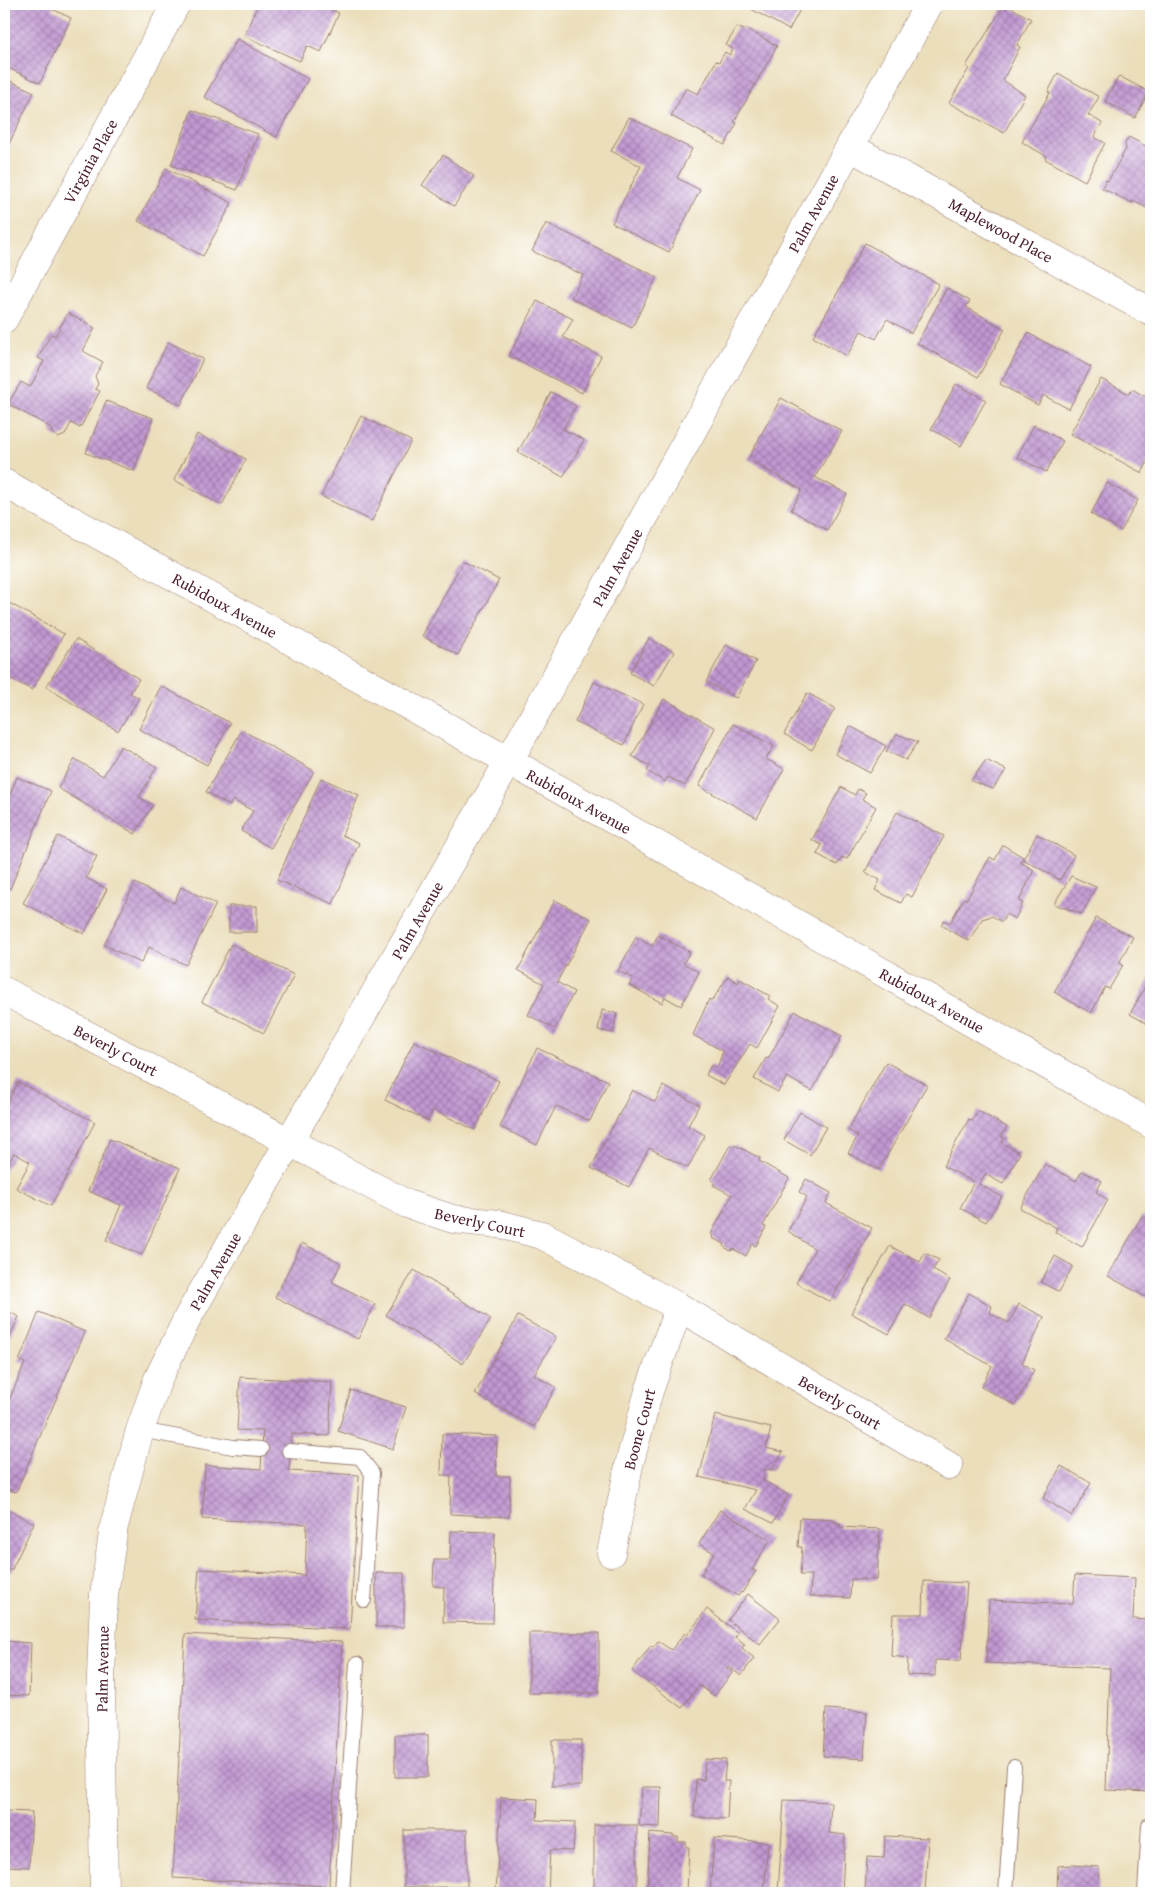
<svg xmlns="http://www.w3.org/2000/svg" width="1155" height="1897" font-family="'Gentium Book Plus',serif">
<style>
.building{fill:url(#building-cross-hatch)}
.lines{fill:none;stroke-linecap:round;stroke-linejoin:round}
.service-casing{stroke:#9a7e72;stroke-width:16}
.minor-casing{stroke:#9a7e72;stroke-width:29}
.tertiary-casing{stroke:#9a7e72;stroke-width:29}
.service{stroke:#fff;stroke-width:14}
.minor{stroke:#fff;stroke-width:28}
.tertiary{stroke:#fff;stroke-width:28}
.labels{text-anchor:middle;stroke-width:4;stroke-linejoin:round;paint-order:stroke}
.street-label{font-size:16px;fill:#4a1f2b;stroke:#fff}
</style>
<defs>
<pattern id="building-cross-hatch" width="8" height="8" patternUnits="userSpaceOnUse" patternTransform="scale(1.25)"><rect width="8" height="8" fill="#c198d2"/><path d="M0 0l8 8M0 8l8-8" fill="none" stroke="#9f7bab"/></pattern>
</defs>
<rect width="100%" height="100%" fill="#fff"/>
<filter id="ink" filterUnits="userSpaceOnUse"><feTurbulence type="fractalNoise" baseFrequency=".02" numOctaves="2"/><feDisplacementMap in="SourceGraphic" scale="10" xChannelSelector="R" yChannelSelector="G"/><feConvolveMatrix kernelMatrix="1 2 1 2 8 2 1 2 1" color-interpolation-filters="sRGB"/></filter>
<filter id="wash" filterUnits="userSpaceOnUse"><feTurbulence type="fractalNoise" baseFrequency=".0096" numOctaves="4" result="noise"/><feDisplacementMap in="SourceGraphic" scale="20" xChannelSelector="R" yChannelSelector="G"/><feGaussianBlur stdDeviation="1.12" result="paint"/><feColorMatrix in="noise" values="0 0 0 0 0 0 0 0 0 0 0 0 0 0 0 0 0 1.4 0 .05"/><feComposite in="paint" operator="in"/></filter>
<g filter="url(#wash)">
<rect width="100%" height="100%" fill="#ebdeba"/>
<g id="blocks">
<!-- building -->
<g class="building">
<path d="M 4,4 L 55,4 L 52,9 L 71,18 L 40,83 L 4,66 Z"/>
<path d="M 258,4 L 318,4 L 339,13 L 321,52 L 307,46 L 300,61 L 244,36 Z"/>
<path d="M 742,4 L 803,4 L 789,30 Z"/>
<path d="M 1005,4 L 1031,19 L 1017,45 L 1020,47 L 1003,80 L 1025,95 L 1004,133 L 949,103 L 969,68 L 966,66 Z"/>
<path d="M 737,27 L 744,30 L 745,28 L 777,46 L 734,122 L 737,123 L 725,145 L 671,116 L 686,88 L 698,94 L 716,61 L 719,62 L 725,52 L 730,55 L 733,49 L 726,45 Z"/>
<path d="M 237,39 L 308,79 L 276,137 L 204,97 Z"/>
<path d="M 1058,73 L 1099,97 L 1088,115 L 1102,123 L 1094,137 L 1105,143 L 1085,181 L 1045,159 L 1046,156 L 1022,142 L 1050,93 L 1048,92 Z"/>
<path d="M 1119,76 L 1149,92 L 1135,118 L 1105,101 Z"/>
<path d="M 4,78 L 34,92 L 7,148 L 4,147 Z"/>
<path d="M 192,110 L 258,134 L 237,190 L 171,165 Z"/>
<path d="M 629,117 L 692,149 L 677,178 L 700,190 L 669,252 L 612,223 L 641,166 L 611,151 Z"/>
<path d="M 1129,137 L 1151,149 L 1151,210 L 1133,201 L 1132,203 L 1102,188 L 1106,180 L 1108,181 L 1126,149 L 1125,143 Z"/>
<path d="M 443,155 L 474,176 L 454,206 L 422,185 Z"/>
<path d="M 166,168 L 232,203 L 203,256 L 138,221 Z"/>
<path d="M 546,223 L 657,277 L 632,328 L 571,298 L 583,275 L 532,251 Z"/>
<path d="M 865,243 L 939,284 L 911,333 L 887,319 L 876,339 L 861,331 L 847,356 L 813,337 Z"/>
<path d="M 947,288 L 970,301 L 966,307 L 1005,329 L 978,377 L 917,343 Z"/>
<path d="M 537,301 L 573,319 L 563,337 L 601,356 L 582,393 L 509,356 Z"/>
<path d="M 68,313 L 95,328 L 83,351 L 103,362 L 95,376 L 98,384 L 95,389 L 100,391 L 80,428 L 71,423 L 65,435 L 58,438 L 52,433 L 50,427 L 8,404 L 21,382 L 30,387 L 44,361 L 38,358 L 51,334 L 55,336 Z"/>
<path d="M 1028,333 L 1091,367 L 1069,409 L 1043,395 L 1038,405 L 1032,402 L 1000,384 Z"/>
<path d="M 168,342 L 203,359 L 181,405 L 146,388 Z"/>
<path d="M 1101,379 L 1129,394 L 1132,389 L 1151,400 L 1151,456 L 1142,473 L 1070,434 Z"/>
<path d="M 956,384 L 986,400 L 961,446 L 931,429 Z"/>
<path d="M 551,392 L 576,406 L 563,429 L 584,440 L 563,477 L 518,452 Z"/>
<path d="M 781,398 L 842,431 L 815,477 L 847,494 L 827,530 L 791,510 L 802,490 L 748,459 Z"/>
<path d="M 106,401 L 153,418 L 134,471 L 86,453 Z"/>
<path d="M 361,416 L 411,441 L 372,521 L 321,496 Z"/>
<path d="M 1034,425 L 1063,441 L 1046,472 L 1017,457 Z"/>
<path d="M 197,434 L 246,459 L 222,505 L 174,480 Z"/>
<path d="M 1107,483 L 1138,500 L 1121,531 L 1091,514 Z"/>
<path d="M 463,561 L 499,580 L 458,655 L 422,636 Z"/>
<path d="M 4,600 L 64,634 L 32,690 L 4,675 Z"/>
<path d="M 649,638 L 674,652 L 654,686 L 630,673 Z"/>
<path d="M 76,639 L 139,679 L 130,693 L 139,698 L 118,731 L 46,687 Z"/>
<path d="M 726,645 L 756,661 L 736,698 L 706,682 Z"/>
<path d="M 594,682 L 643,704 L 624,745 L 575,722 Z"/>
<path d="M 161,686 L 230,723 L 207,765 L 139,729 Z"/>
<path d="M 807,693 L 835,708 L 812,750 L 784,734 Z"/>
<path d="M 664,699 L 715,728 L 685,786 L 668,777 L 665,782 L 647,771 L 650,766 L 632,756 Z"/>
<path d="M 733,724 L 774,746 L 766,759 L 784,769 L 757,818 L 699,786 Z"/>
<path d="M 850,726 L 886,746 L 870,773 L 835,754 Z"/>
<path d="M 242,730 L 314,771 L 271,848 L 241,831 L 253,811 L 233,800 L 230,806 L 206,792 Z"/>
<path d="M 897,734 L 918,742 L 906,760 L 886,751 Z"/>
<path d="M 121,746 L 157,767 L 139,797 L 153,805 L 135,834 L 58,788 L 75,759 L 103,776 Z"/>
<path d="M 986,760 L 1006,770 L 993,789 L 971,781 Z"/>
<path d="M 17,777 L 51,791 L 10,889 L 4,886 L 4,809 Z"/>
<path d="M 321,778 L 359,795 L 342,835 L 359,843 L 333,904 L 277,880 Z"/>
<path d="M 841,787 L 855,795 L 858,789 L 866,793 L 862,799 L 876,807 L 847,859 L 842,857 L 837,865 L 817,854 L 822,845 L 812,840 Z"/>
<path d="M 897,812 L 944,836 L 912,897 L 906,894 L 901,903 L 875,890 L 880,880 L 865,872 Z"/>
<path d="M 1037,834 L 1074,855 L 1060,880 L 1023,859 Z"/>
<path d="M 58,836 L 97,856 L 86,878 L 107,889 L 84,934 L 23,903 Z"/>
<path d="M 1003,845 L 1023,857 L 1020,862 L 1034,870 L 1019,901 L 1023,903 L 1015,919 L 1006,914 L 1002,922 L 992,916 L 982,919 L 969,941 L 941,925 L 944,920 L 950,923 L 964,898 L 966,900 L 990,857 L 995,860 Z"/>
<path d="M 1071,876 L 1096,887 L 1082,914 L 1054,904 Z"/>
<path d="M 135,883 L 174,903 L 181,887 L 216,904 L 186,965 L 149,947 L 141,963 L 104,945 Z"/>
<path d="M 555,900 L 591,919 L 557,982 L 574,992 L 555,1029 L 528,1015 L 544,984 L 518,970 Z"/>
<rect x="229" y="906" width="28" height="26"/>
<path d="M 1096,918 L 1133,937 L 1119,963 L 1123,965 L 1109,989 L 1105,987 L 1091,1013 L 1054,992 Z"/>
<path d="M 658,935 L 690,952 L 683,963 L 699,972 L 681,1006 L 665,997 L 662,1003 L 629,985 L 633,978 L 618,971 L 636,937 L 652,946 Z"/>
<path d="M 231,944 L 294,975 L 264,1033 L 202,1002 Z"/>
<path d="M 728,976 L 738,983 L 740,979 L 770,996 L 768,999 L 780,1006 L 757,1048 L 750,1044 L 724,1085 L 706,1075 L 711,1065 L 717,1068 L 723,1051 L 693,1035 L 709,999 L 712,1001 Z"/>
<path d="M 1151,976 L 1151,1026 L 1130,1014 Z"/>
<path d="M 602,1010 L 617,1013 L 613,1033 L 598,1030 Z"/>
<path d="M 795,1011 L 842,1036 L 812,1091 L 787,1077 L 778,1092 L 754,1079 L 766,1058 L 768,1059 Z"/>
<path d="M 414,1041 L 499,1081 L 475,1130 L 433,1110 L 428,1121 L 385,1100 Z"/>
<path d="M 537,1048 L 608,1081 L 590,1121 L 556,1106 L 537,1145 L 500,1127 Z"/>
<path d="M 886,1062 L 927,1085 L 879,1170 L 848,1153 L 858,1136 L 848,1130 Z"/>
<path d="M 18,1082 L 95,1122 L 51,1206 L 16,1188 L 30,1162 L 14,1153 L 4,1172 L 4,1110 Z"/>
<path d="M 663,1086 L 699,1105 L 688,1126 L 705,1135 L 688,1168 L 649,1148 L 629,1187 L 591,1168 L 632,1090 L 655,1102 Z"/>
<path d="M 978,1111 L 1007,1127 L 1001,1137 L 1004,1138 L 1002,1143 L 1020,1153 L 1003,1184 L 985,1174 L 979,1184 L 1002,1197 L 986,1222 L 960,1208 L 974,1182 L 943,1166 L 969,1119 L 972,1121 Z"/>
<path d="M 800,1112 L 826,1127 L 810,1155 L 784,1140 Z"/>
<path d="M 110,1139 L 180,1168 L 142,1255 L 106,1240 L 121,1205 L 88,1191 Z"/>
<path d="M 730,1145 L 733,1147 L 735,1145 L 760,1158 L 759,1161 L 789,1178 L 763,1226 L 766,1227 L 756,1246 L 752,1244 L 746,1256 L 733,1249 L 731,1251 L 724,1247 L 725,1244 L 712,1238 L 713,1235 L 711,1234 L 732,1195 L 713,1185 L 715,1182 L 711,1180 Z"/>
<path d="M 1045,1164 L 1076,1181 L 1082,1171 L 1102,1181 L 1096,1192 L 1108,1200 L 1082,1247 L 1055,1232 L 1057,1228 L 1020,1208 Z"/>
<path d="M 806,1179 L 831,1193 L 826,1203 L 872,1228 L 830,1302 L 796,1283 L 815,1249 L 788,1231 L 807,1197 L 799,1192 Z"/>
<path d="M 1142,1216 L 1151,1221 L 1151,1300 L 1108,1276 Z"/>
<path d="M 302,1243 L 341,1263 L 332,1282 L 375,1304 L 358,1339 L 275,1297 Z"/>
<path d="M 890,1246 L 920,1262 L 925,1253 L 939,1260 L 933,1270 L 950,1280 L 929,1318 L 905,1304 L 889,1334 L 851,1313 Z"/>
<path d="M 1055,1256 L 1073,1266 L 1059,1292 L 1041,1282 Z"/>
<path d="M 414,1270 L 491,1319 L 463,1364 L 386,1315 Z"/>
<path d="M 969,1293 L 992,1306 L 990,1313 L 1009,1323 L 1019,1304 L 1044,1317 L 1022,1363 L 1034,1370 L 1015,1405 L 981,1387 L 992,1366 L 944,1339 Z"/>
<path d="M 4,1309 L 19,1317 L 4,1348 Z"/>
<path d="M 39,1312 L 85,1332 L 16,1492 L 4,1488 L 4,1412 L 25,1363 L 19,1361 Z"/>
<path d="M 518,1316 L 556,1337 L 534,1375 L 556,1387 L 534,1427 L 475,1394 Z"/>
<path d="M 240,1377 L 332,1382 L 329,1436 L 291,1434 L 289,1471 L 359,1475 L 350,1629 L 195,1620 L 199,1569 L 305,1575 L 307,1524 L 202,1519 L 205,1465 L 261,1469 L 263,1431 L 237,1430 Z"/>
<path d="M 351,1390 L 406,1407 L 393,1449 L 338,1431 Z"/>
<path d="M 715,1415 L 771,1428 L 766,1448 L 783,1452 L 772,1470 L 765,1469 L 763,1480 L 788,1495 L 773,1523 L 745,1509 L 756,1490 L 699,1477 Z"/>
<path d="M 442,1434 L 497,1436 L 496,1476 L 510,1476 L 509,1517 L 450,1514 L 451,1475 L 441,1475 Z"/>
<path d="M 1061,1466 L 1091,1483 L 1072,1516 L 1043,1498 Z"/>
<path d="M 4,1508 L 34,1523 L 11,1571 L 4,1567 Z"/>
<path d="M 720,1510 L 770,1540 L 752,1570 L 756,1571 L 742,1593 L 741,1592 L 738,1596 L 701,1574 L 714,1553 L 699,1544 Z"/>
<path d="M 800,1518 L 834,1520 L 834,1523 L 840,1523 L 840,1527 L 880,1529 L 877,1580 L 851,1579 L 850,1598 L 810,1596 L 811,1575 L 800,1575 L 802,1547 L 798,1547 Z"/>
<path d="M 451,1531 L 495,1532 L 493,1623 L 443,1622 L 444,1587 L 433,1586 L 434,1560 L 450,1560 Z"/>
<rect x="376" y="1573" width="28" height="54"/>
<path d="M 1075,1575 L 1135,1578 L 1133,1619 L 1151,1620 L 1151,1792 L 1106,1790 L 1110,1668 L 986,1663 L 989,1600 L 1073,1604 Z"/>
<path d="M 924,1581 L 967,1583 L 961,1661 L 935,1660 L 935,1676 L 907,1675 L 908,1658 L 891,1656 L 893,1614 L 923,1614 Z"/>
<path d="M 748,1594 L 780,1619 L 760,1644 L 728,1620 Z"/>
<path d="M 707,1609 L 738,1633 L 735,1637 L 745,1644 L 742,1648 L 754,1658 L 741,1676 L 728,1666 L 727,1668 L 733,1672 L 714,1696 L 699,1685 L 682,1708 L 632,1671 L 651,1645 L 653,1647 L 658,1641 L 671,1650 L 685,1633 L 687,1635 Z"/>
<rect x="529" y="1633" width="70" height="60"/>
<path d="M 185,1634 L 342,1642 L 329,1886 L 173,1878 Z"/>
<path d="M 4,1641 L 31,1643 L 29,1696 L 4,1695 Z"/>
<path d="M 826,1709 L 867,1712 L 864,1759 L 823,1756 Z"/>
<rect x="395" y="1735" width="33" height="42"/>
<rect x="552" y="1740" width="29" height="46"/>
<path d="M 705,1759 L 726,1760 L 724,1781 L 729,1781 L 727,1819 L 694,1817 L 696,1779 L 704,1780 Z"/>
<path d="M 642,1787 L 661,1787 L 660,1827 L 639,1826 Z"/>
<path d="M 501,1797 L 538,1799 L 537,1820 L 575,1822 L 573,1851 L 550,1850 L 548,1893 L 496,1893 Z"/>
<path d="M 784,1800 L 831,1802 L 829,1833 L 845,1835 L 842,1893 L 778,1893 Z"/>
<path d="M 4,1811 L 32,1812 L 29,1867 L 4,1866 Z"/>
<rect x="594" y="1825" width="43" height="68"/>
<rect x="404" y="1830" width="63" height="57"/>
<path d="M 650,1833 L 673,1835 L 673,1837 L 678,1837 L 678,1842 L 686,1842 L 686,1847 L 689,1847 L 687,1893 L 647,1893 Z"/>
<path d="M 885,1836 L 928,1838 L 925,1893 L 865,1893 L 867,1857 L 884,1858 Z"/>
<path d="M 714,1838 L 768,1842 L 764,1893 L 710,1893 Z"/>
<path d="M 1072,1865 L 1099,1867 L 1098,1893 L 1057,1893 L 1058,1866 Z"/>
</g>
</g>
</g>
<g filter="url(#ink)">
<use href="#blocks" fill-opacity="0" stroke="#9a7e72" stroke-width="1"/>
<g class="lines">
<defs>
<g id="service">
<path d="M 140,1430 L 233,1447 L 261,1449"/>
<path d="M 289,1451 L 360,1457 L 372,1473 L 364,1600"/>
<path d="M 342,1893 L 357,1664"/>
<path d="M 1006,1893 L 1014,1767"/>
<path d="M 1145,1893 L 1149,1825"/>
</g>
<g id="minor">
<path d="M 850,147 L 1151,312"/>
<path d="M 4,319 L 176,4"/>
<path d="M 4,483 L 509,761 L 1151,1124"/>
<path d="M 4,991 L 407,1204 L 453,1219 L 498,1224 L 542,1235 L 679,1307 L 949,1466"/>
<path d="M 611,1553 L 630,1461 L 649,1391 L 679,1307"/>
</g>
<path id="tertiary" d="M 104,1893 L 101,1677 L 104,1595 L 114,1526 L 140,1430 L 158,1379 L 189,1315 L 509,761 L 929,4"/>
</defs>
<!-- service casing -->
<use href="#service" class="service-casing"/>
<!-- minor casing -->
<use href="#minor" class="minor-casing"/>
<!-- tertiary casing -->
<use href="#tertiary" class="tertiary-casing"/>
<!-- service -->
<use href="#service" class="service"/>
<!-- minor -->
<use href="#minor" class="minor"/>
<!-- tertiary -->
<use href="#tertiary" class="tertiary"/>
</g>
</g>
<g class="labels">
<!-- street labels -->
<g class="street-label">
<text transform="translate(90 161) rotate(-61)" y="6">Virginia Place</text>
<text transform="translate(813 213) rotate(-61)" y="6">Palm Avenue</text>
<text transform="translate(1001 230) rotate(29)" y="6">Maplewood Place</text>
<text transform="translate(617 567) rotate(-61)" y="6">Palm Avenue</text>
<text transform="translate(225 605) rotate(29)" y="6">Rubidoux Avenue</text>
<text transform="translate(579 801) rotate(29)" y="6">Rubidoux Avenue</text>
<text transform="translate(417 920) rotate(-60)" y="6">Palm Avenue</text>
<text transform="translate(932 1000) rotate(29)" y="6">Rubidoux Avenue</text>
<text transform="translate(116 1050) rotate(28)" y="6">Beverly Court</text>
<text transform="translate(480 1222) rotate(12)" y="6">Beverly Court</text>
<text transform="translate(215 1271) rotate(-60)" y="6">Palm Avenue</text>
<text transform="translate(840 1402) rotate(30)" y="6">Beverly Court</text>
<text transform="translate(639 1429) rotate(-75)" y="6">Boone Court</text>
<text transform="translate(102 1669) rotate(-89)" y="6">Palm Avenue</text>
</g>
</g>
<!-- margin -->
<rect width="1155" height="1897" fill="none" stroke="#fff" stroke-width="20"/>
</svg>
